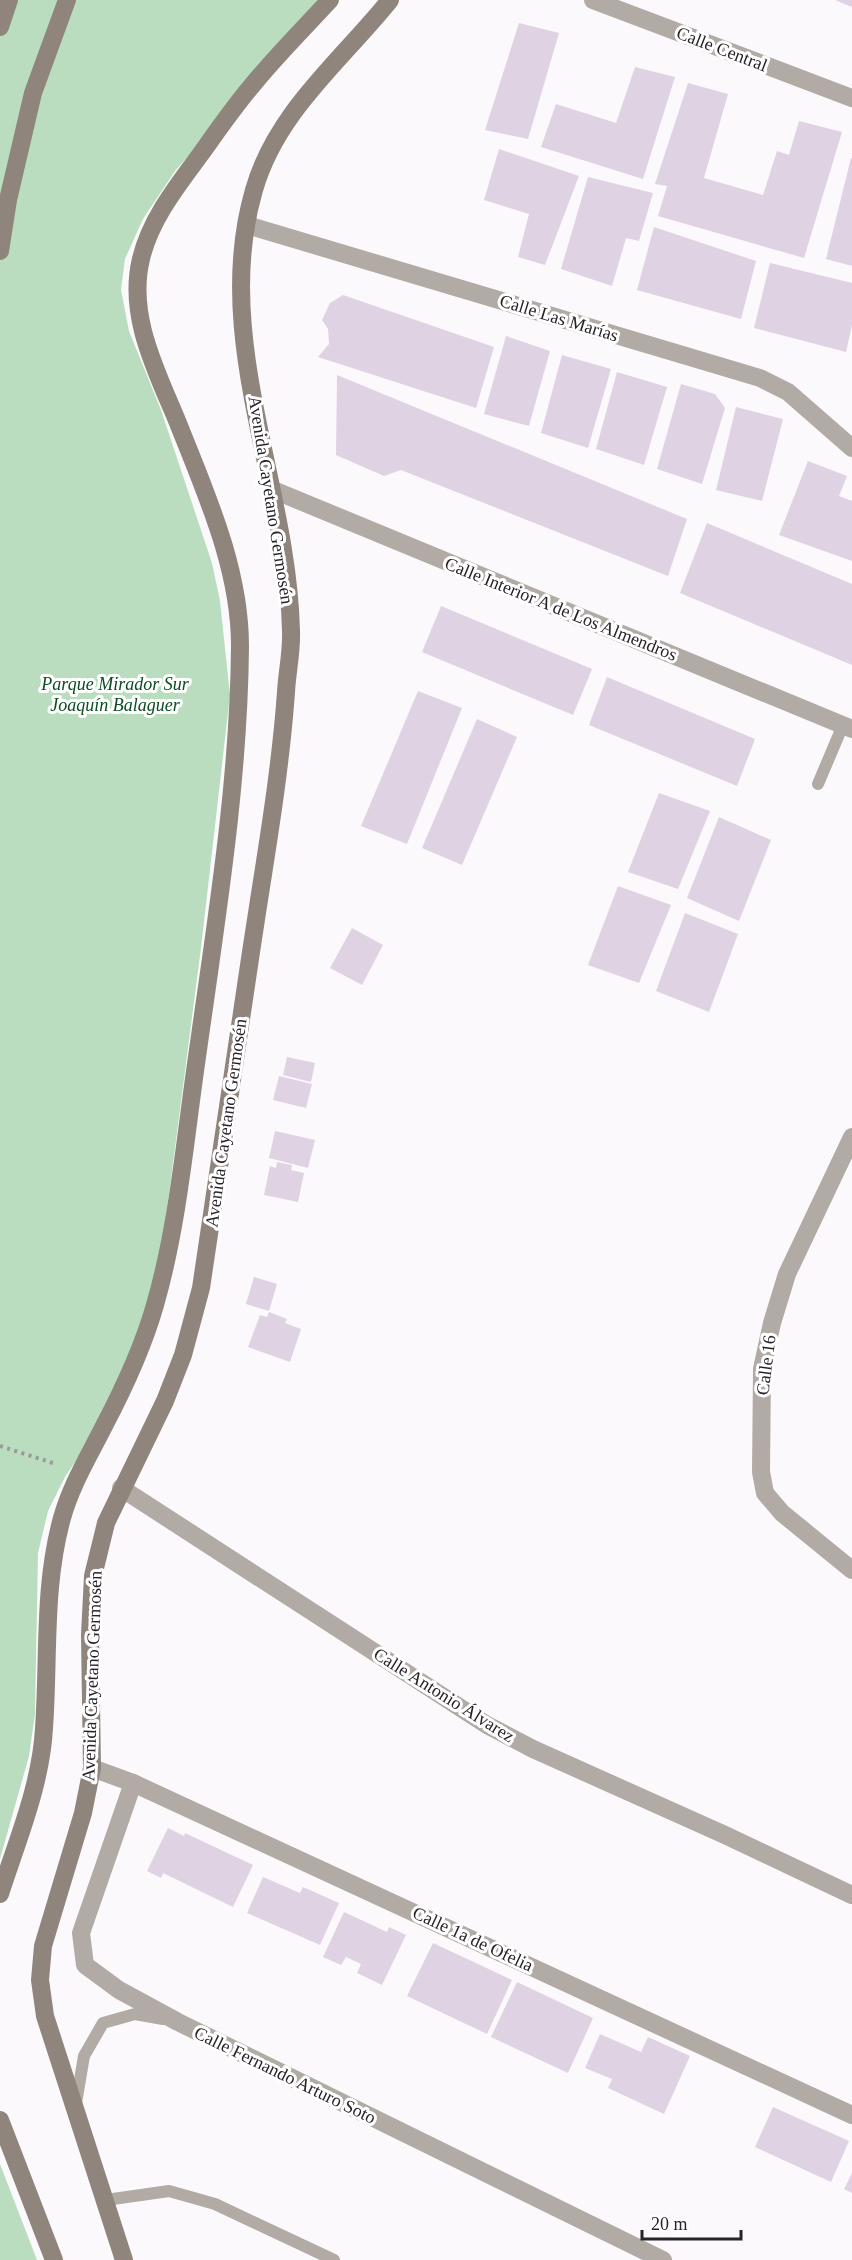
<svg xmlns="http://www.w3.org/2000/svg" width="852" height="2260" font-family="'Times New Roman',serif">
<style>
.green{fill:#baddbf}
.building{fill:#ded2e3}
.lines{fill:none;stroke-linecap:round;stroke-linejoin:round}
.path{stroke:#9b989d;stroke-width:4;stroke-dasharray:3 4.5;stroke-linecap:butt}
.lane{stroke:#b2aba5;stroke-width:12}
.street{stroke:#b2aba5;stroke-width:18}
.secondary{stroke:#8f857c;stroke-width:18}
.labels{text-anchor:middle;stroke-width:6;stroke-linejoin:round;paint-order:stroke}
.street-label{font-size:18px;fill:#272329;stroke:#fff}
.park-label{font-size:18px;font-style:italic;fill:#0a4c1f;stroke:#fff}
</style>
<rect width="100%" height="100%" fill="#fcf9fd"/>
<!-- green -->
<g class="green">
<path d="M 0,0 L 326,0 L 175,171 L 143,219 L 125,259 L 121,290 L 129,331 L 161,410 L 212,563 L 220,601 L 230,695 L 201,948 L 157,1286 L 99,1426 L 65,1477 L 48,1511 L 38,1553 L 35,1714 L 29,1756 L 0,1859 Z"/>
<path d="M 0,2164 L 37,2260 L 0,2260 Z"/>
</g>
<!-- building -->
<g class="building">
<path d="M 835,0 L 852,0 L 852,7 Z"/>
<path d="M 519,23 L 559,33 L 528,139 L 485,130 Z"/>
<path d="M 635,67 L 675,77 L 643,179 L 541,147 L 556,104 L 616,123 Z"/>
<path d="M 688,83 L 728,94 L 704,178 L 763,195 L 777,151 L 789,155 L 799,121 L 842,132 L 804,258 L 658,216 L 667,186 L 655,184 Z"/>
<path d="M 499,149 L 579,176 L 545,265 L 518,257 L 529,214 L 484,200 Z"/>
<path d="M 851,158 L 852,158 L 852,266 L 826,259 Z"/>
<path d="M 588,177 L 653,193 L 639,241 L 626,238 L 612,286 L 561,269 Z"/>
<path d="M 654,227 L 756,261 L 741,319 L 637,290 Z"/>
<path d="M 770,263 L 852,283 L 852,325 L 846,352 L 754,328 Z"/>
<path d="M 343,295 L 494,347 L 476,408 L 318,357 L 329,344 L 328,329 L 322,320 L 330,303 Z"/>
<path d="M 506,336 L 550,351 L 529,426 L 484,414 Z"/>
<path d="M 562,355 L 611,369 L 588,448 L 541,433 Z"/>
<path d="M 617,372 L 667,387 L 644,465 L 596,449 Z"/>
<path d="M 337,375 L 687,519 L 668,576 L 401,470 L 384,476 L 336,455 Z"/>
<path d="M 681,384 L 715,394 L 725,408 L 702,484 L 657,469 Z"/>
<path d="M 736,407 L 783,419 L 762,501 L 716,490 Z"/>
<path d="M 808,461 L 847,476 L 839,496 L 852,501 L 852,561 L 779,535 Z"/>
<path d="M 707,523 L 852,584 L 852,665 L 680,593 Z"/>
<path d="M 441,606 L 592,669 L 573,715 L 422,652 Z"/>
<path d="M 607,677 L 755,739 L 737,786 L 589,725 Z"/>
<path d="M 418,691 L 462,708 L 407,844 L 361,826 Z"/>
<path d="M 477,719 L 517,737 L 462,865 L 422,848 Z"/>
<path d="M 659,793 L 710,811 L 678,889 L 628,872 Z"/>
<path d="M 719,817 L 771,840 L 739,921 L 687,898 Z"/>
<path d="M 618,886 L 671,905 L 639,983 L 588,965 Z"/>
<path d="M 685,913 L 738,934 L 709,1012 L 656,991 Z"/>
<path d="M 352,928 L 383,945 L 362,985 L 330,968 Z"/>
<path d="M 287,1057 L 315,1063 L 311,1082 L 283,1075 Z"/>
<path d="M 279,1076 L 312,1084 L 306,1108 L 273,1100 Z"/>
<path d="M 275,1131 L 315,1140 L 308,1168 L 269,1158 Z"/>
<path d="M 277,1162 L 292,1165 L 291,1170 L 304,1173 L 298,1202 L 264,1195 L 270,1166 L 276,1168 Z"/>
<path d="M 254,1277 L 277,1284 L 269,1311 L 246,1304 Z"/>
<path d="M 269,1312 L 287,1319 L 285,1323 L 301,1329 L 290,1362 L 248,1347 L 260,1315 L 267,1317 Z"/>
<path d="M 168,1828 L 184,1836 L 185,1833 L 253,1865 L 233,1907 L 163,1873 L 161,1878 L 147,1871 Z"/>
<path d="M 263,1877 L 300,1893 L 303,1887 L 339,1903 L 320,1945 L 247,1913 Z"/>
<path d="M 344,1912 L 387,1932 L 389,1927 L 406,1935 L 382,1985 L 357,1973 L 361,1964 L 346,1957 L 341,1965 L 323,1957 Z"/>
<path d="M 433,1943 L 512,1980 L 487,2034 L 407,1996 Z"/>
<path d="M 517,1982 L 593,2018 L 568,2073 L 491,2037 Z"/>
<path d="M 600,2034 L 641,2052 L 648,2037 L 690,2056 L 664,2114 L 608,2088 L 612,2079 L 585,2068 Z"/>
<path d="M 773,2107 L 849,2141 L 831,2182 L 755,2147 Z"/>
<path d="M 852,2173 L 852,2193 L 844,2189 Z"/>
</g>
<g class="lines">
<!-- path -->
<path class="path" d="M 0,1446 L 56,1464"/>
<!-- lane -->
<g class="lane">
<path d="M 818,784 L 843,725"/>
<path d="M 76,2103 L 84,2056 L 103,2023 L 135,2014 L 163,2019"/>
<path d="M 106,2200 L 169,2191 L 215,2204 L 334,2260"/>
</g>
<!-- street -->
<g class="street">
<path d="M 593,0 L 852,98"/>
<path d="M 247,225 L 760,378 L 788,392 L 852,448"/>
<path d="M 271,489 L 852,729"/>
<path d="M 852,1137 L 787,1274 L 772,1323 L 762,1369 L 761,1472 L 765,1493 L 782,1513 L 852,1570"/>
<path d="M 121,1488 L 487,1725 L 533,1749 L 725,1835 L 852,1895"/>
<path d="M 92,1768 L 133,1783 L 852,2115"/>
<path d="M 133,1783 L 81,1933 L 85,1965 L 119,1990 L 178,2022 L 663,2260"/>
</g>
<!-- secondary -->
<g class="secondary">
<path d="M 0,27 L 9,0"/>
<path d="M 0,251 L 8,200 L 33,93 L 67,0"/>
<path d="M 0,1894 C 17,1841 41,1785 44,1728 C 49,1658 43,1586 62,1518 C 71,1485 89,1456 104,1426 C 124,1388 143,1347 155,1305 C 178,1225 185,1139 197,1057 C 216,921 239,783 240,646 C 240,568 206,494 178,423 C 157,372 127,316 141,259 C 150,220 177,186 200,155 C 218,130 235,105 255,82 C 278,54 305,27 330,0"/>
<path d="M 0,2120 L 54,2260"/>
<path d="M 124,2260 L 45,2016 L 40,1980 L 43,1946 L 83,1813 L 92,1768 L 90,1635 L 93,1576 L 106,1523 L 165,1401 L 183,1355 L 201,1288 C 220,1158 239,1029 259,900 C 270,830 281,762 286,692 C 287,672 292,651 291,631 C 288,484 211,337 254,190 C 276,112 341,61 390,0"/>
</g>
</g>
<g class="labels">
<!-- street labels -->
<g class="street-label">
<text transform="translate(722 49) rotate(21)" y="6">Calle Central</text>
<text transform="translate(559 318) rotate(17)" y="6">Calle Las Marías</text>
<text transform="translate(271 500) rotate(81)" y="6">Avenida Cayetano Germosén</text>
<text transform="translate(561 609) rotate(22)" y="6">Calle Interior A de Los Almendros</text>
<text transform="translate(226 1123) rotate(-82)" y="6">Avenida Cayetano Germosén</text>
<text transform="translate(766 1365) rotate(-83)" y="6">Calle 16</text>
<text transform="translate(92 1676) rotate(-88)" y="6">Avenida Cayetano Germosén</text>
<text transform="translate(444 1695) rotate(32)" y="6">Calle Antonio Álvarez</text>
<text transform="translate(473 1939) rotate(25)" y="6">Calle 1a de Ofelia</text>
<text transform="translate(285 2075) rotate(26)" y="6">Calle Fernando Arturo Soto</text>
</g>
<!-- park labels -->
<g class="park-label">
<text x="115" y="690">Parque Mirador Sur<tspan x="115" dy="21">Joaquín Balaguer</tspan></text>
</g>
</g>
<!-- scale -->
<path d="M642 2230v9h99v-9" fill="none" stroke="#272329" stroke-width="3"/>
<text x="651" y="2230" font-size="18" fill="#272329" stroke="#ffffff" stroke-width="4.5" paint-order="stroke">20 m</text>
</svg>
